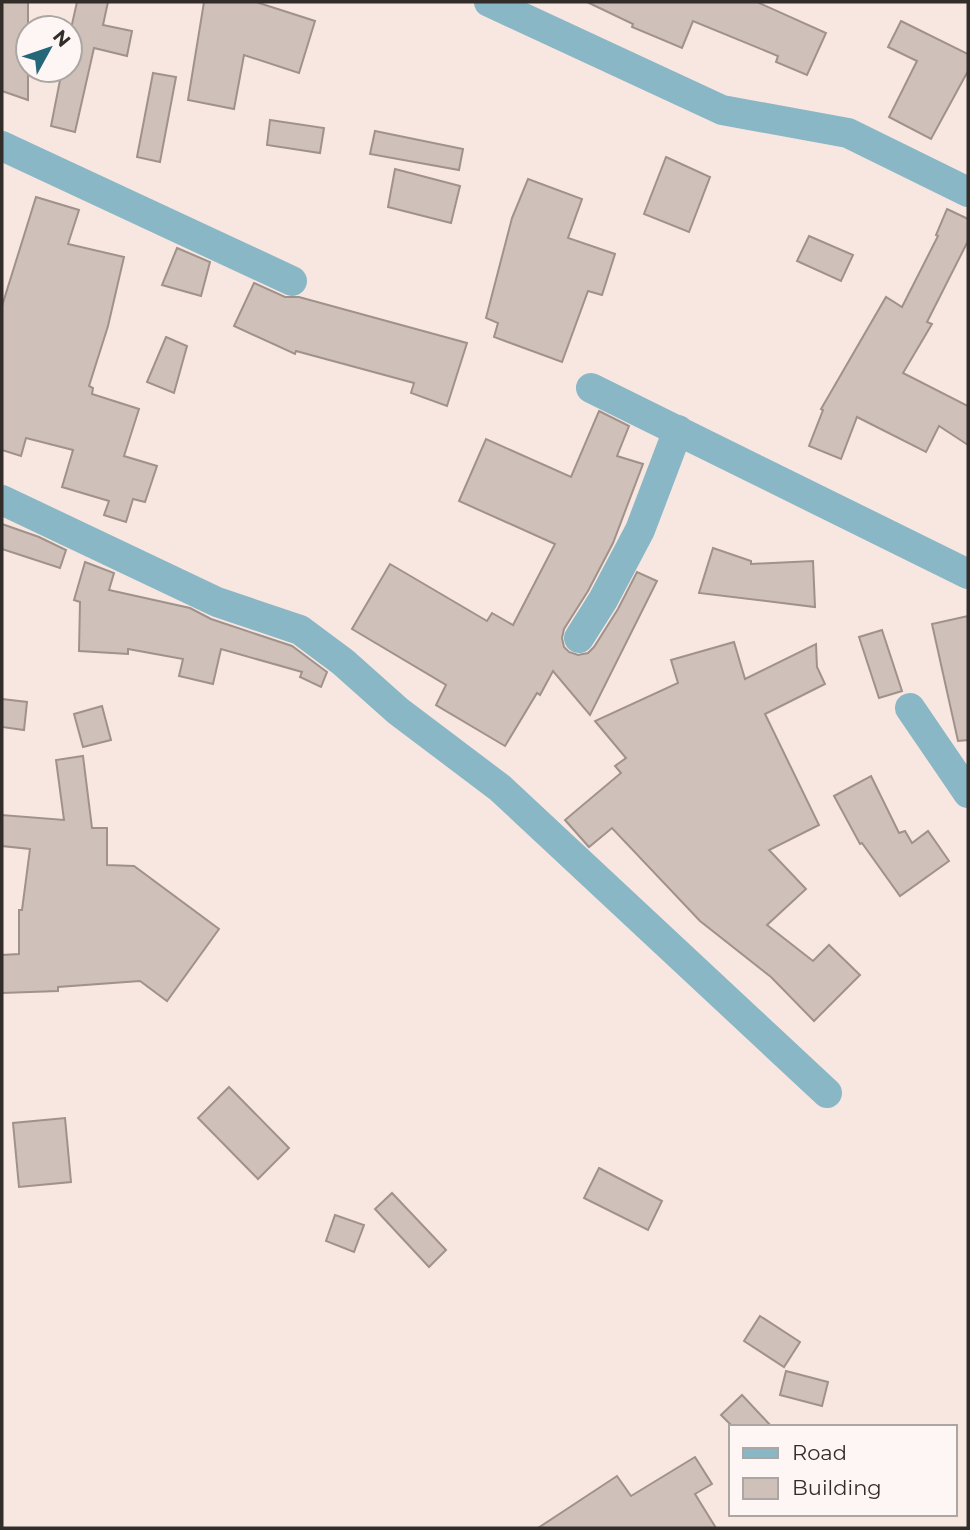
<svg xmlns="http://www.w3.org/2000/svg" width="970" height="1530" font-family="Montserrat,sans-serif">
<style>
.building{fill:#cfc0b9;stroke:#a0918b;stroke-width:2}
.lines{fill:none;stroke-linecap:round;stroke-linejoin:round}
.minor{stroke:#89b7c6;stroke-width:30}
</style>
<rect width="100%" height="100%" fill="#f7e7e0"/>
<!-- building -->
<g class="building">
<path d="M 2,2 L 28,2 L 28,100 L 2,91 Z"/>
<path d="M 77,2 L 108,2 L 103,25 L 132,31 L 127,56 L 94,48 L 75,132 L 51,126 L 62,70 L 70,70 L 70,33 Z"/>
<path d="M 204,2 L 256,2 L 315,21 L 299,73 L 244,55 L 234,109 L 188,100 Z"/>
<path d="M 587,2 L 757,2 L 826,33 L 807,75 L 776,62 L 778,56 L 693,21 L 682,48 L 632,27 L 633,24 Z"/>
<path d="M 901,21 L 968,54 L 968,71 L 931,139 L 889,117 L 917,61 L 888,47 Z"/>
<path d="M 153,73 L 176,77 L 160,162 L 137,157 Z"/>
<path d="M 270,120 L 324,128 L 320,153 L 267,145 Z"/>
<path d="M 375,131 L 463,149 L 459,170 L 370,154 Z"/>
<path d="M 666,157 L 710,177 L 689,232 L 644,214 Z"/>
<path d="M 395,169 L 460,186 L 451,223 L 388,207 Z"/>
<path d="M 528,179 L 582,199 L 568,238 L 615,254 L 602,295 L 588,291 L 562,362 L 494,337 L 498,323 L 486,318 L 512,218 Z"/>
<path d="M 36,197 L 79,210 L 68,244 L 124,257 L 108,326 L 89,386 L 93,388 L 92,394 L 139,409 L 124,456 L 157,466 L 145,502 L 133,499 L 126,522 L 104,515 L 109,501 L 62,487 L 73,450 L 26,438 L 21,456 L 2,450 L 2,306 Z"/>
<path d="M 947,209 L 968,219 L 968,241 L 927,322 L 932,324 L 903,373 L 968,406 L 968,445 L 939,426 L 926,452 L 857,417 L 841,459 L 809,446 L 823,410 L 821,409 L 886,297 L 902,307 L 938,236 L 936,235 Z"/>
<path d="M 809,236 L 853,255 L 841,281 L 797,261 Z"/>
<path d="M 177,248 L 210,262 L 201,296 L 162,285 Z"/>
<path d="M 254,283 L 285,297 L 299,297 L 467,343 L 447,406 L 411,393 L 414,383 L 296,351 L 295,354 L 234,326 Z"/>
<path d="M 166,337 L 187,346 L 174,393 L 147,382 Z"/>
<path d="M 599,411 L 629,426 L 617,456 L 643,464 L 613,543 L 588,591 L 564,629 L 562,638 L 564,647 L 569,652 L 578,655 L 588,653 L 594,647 L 618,609 L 637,572 L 657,581 L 590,715 L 553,671 L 540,695 L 537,693 L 505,746 L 436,705 L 446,685 L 352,629 L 390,564 L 487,621 L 492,613 L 513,625 L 555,544 L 459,501 L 486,439 L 571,477 Z"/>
<path d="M 2,524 L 39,537 L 66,550 L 60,568 L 2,549 Z"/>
<path d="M 713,548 L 751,561 L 751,564 L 813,561 L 815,607 L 699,593 Z"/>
<path d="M 85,562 L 114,573 L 109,590 L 190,608 L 211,619 L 292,646 L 327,672 L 321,687 L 300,677 L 302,672 L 221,649 L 213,684 L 179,676 L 183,659 L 128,649 L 128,654 L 79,651 L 80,602 L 74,600 Z"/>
<path d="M 968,616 L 968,740 L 958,741 L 932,624 Z"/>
<path d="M 882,630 L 902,691 L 879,698 L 859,637 Z"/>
<path d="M 734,642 L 745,679 L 816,644 L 817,667 L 825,684 L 765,714 L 819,825 L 769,850 L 806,889 L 767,925 L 813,961 L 829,945 L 860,975 L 814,1021 L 771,977 L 700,921 L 612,828 L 589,847 L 565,820 L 621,773 L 615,766 L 626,758 L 595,721 L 678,683 L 671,660 Z"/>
<path d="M 2,699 L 27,702 L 24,730 L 2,727 Z"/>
<path d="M 102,706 L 111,740 L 83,747 L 74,714 Z"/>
<path d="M 83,756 L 92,828 L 107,828 L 107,865 L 134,866 L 219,929 L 167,1001 L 140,981 L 58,987 L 58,991 L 2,993 L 2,955 L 19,954 L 19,910 L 22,910 L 30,849 L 2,846 L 2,815 L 64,820 L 56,760 Z"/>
<path d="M 871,776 L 899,833 L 905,831 L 912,843 L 928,831 L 949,861 L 900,896 L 862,843 L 860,844 L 834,796 Z"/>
<path d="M 229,1087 L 289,1148 L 258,1179 L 198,1118 Z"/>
<path d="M 65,1118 L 71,1182 L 19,1187 L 13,1123 Z"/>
<path d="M 599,1168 L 662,1201 L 648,1230 L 584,1198 Z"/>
<path d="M 392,1193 L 446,1250 L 429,1267 L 375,1209 Z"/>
<path d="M 335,1215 L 364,1225 L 354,1252 L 326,1241 Z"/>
<path d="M 760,1316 L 800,1342 L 784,1367 L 744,1341 Z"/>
<path d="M 786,1371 L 828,1382 L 822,1406 L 780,1395 Z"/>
<path d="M 742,1395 L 772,1427 L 733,1427 L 721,1415 Z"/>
<path d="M 695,1457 L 712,1484 L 695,1494 L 716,1528 L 538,1528 L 617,1476 L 631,1496 Z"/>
</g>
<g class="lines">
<!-- minor -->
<g class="minor">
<path d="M 489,2 L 722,110 L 848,133 L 968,192"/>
<path d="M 2,146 L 292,281"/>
<path d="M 591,388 L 968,574"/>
<path d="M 2,500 L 217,602 L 300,630 L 343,662 L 398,711 L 500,788 L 827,1093"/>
<path d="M 579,638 L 603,600 L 640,530 L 678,430"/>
<path d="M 910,708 L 968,793"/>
</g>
</g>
<!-- border -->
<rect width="970" height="1530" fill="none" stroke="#332d2a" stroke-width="7"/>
<!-- legend -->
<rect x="729" y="1425" width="228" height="91" fill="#fdf6f4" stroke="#aca6a3" stroke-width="2"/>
<rect x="743" y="1448" width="35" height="10" fill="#89b7c6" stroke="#aca6a3" stroke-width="2"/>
<text x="792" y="1460" font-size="21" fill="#332d2a">Road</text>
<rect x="743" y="1478" width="35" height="21" fill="#cfc0b9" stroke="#aca6a3" stroke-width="2"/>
<text x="792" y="1495" font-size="21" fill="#332d2a">Building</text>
<!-- north arrow -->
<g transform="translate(49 49) rotate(50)"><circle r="33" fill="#fdf6f4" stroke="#aca6a3" stroke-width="2"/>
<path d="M0-5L12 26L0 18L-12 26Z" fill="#246779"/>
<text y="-10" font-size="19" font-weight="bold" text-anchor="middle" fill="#332d2a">N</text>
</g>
</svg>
